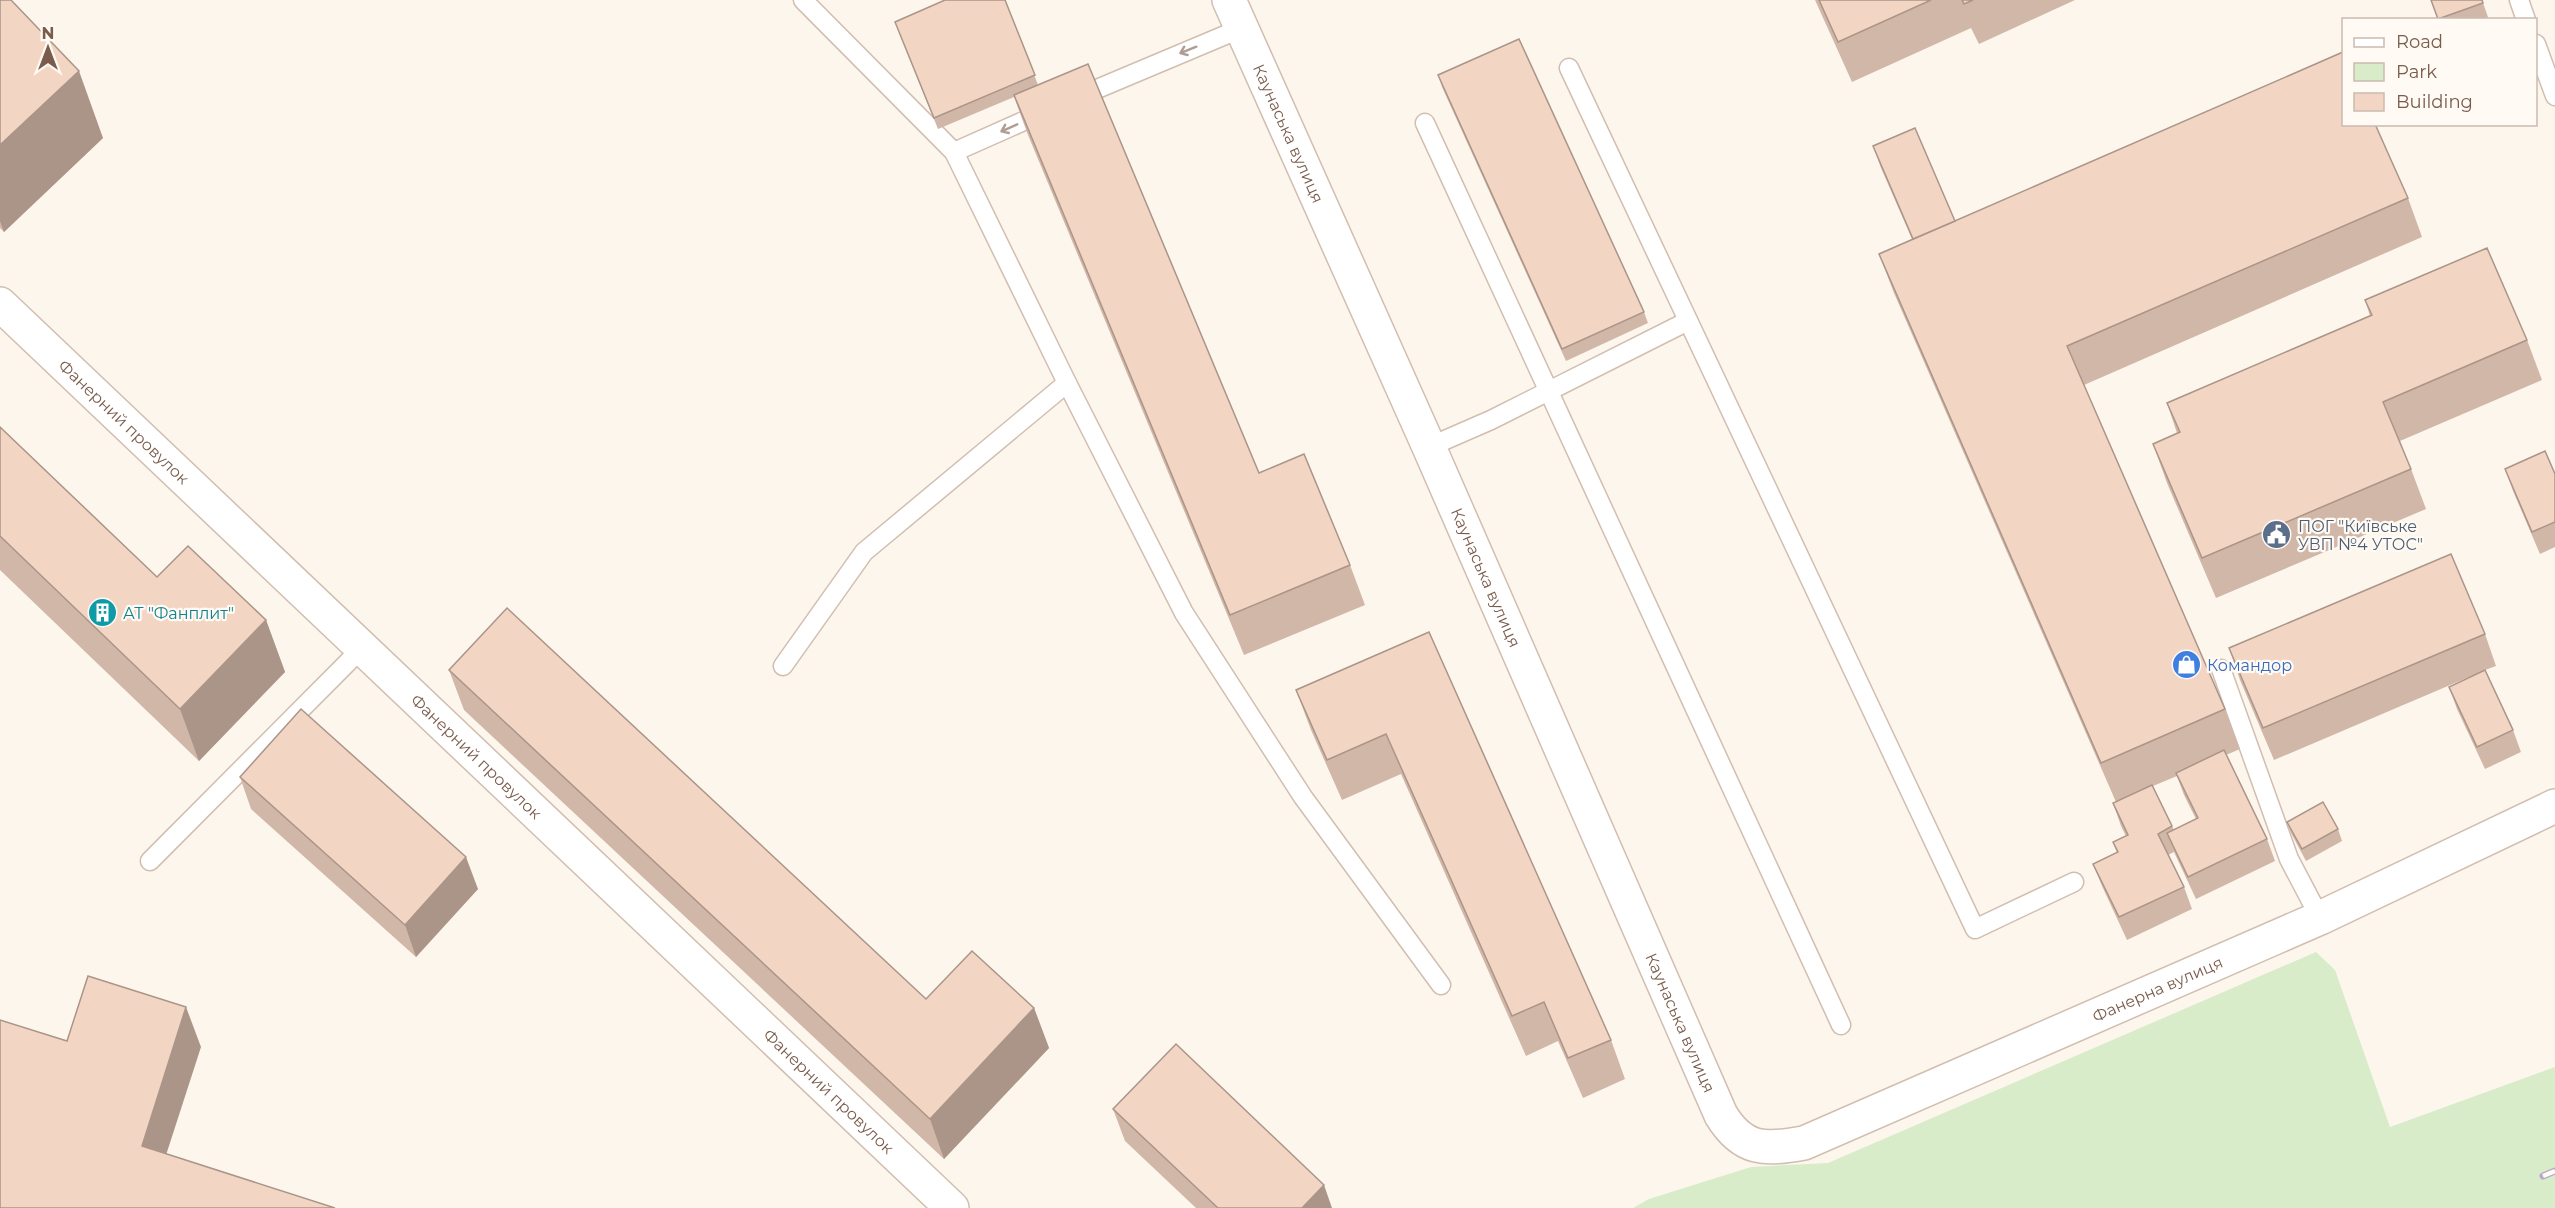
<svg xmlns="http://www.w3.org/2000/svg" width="2555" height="1208" font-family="Montserrat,sans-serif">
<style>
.green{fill:#d8ecc9}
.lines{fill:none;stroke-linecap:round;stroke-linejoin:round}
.service-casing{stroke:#d1beb0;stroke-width:21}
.minor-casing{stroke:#d1beb0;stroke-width:36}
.service{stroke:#fff;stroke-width:18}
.minor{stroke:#fff;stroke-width:33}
.rail-casing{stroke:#b9a8c9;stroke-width:7}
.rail{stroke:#fffaf3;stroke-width:4.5;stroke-dasharray:14;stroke-linecap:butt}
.wall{fill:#d1b7a8;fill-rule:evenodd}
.shaded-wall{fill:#aa9588}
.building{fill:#f3d5c3;stroke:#aa9588;stroke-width:1.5}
.oneway{stroke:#af9d94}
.labels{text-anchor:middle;stroke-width:4.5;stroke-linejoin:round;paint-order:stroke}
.street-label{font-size:16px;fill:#7a5c4d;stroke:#fffaf3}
.service-label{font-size:16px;fill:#4e5e75;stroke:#fffaf3;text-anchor:start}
.culture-label{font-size:16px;fill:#0d838f;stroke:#fffaf3;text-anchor:start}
.shop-label{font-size:16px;fill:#366cbe;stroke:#fffaf3;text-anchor:start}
</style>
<rect width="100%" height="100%" fill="#fdf6ec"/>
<!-- green -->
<path class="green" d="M 2316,952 L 2335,970 L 2390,1127 L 2555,1067 L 2555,1208 L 1633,1208 L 1649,1199 L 1751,1167 L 1828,1163 Z"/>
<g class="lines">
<defs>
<g id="service">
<path d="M 803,0 L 954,152 L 1067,383 L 1184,613 L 1303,797 L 1441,985"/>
<path d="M 2519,0 L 2526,20"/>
<path d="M 2536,44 L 2555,96"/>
<path d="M 1569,68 L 1975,929 L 2074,882"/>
<path d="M 1078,97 L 1242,28"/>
<path d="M 1425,123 L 1841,1025"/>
<path d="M 954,152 L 1044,112"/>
<path d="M 1429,447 L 1491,420 L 1688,321"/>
<path d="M 783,666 L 864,552 L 1067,383"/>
<path d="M 2221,669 L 2289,859 L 2320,918"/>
<path d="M 150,861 L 362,648"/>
</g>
<g id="minor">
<path id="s1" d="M 1229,0 L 1429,447 L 1721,1115 C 1743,1151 1765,1150 1804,1143 L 2320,918 L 2555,806"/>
<path id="s2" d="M 0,304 L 952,1208"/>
</g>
</defs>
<!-- service casing -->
<use href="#service" class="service-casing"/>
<!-- minor casing -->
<use href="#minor" class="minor-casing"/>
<!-- service -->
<use href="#service" class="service"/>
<!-- minor -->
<use href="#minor" class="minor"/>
<defs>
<path id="rail" d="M 2543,1176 L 2555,1171"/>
</defs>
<!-- rail casing -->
<use href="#rail" class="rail-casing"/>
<!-- rail -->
<use href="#rail" class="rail"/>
</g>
<!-- wall -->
<g class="wall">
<path d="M 0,0 L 103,138 L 4,232 L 0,228 Z"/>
<path d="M 1005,0 L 1038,85 L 1259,473 L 1350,565 L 1365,605 L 1244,655 L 1028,135 L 1014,97 L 938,129 L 899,33 Z"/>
<path d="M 1815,0 L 2075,0 L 1979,44 L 1971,28 L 1852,82 Z"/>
<path d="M 2431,0 L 2482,0 L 2489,20 L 2438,20 Z"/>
<path d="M 1438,75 L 1644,312 L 1648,323 L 1566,361 L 1442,87 Z"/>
<path d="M 1873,146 L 1955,221 L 2408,198 L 2422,237 L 2084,385 L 2225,709 L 2240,749 L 2226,755 L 2267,839 L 2275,861 L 2196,899 L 2174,852 L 2168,855 L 2184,887 L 2192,909 L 2127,940 L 2102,886 L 2093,864 L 2117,853 L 2113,842 L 2126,836 L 2121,826 L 2113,803 L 2116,802 L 1894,293 L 1879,254 L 1912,239 L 1881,168 ZM 2177,776 L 2184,795 L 2196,819 L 2174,830 L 2153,786 Z"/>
<path d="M 2365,300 L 2527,340 L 2542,380 L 2400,441 L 2411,469 L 2426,509 L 2216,598 L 2167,483 L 2153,444 L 2177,433 L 2167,403 L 2370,316 Z"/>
<path d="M 0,427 L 157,577 L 266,620 L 285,672 L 199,761 L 0,570 Z"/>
<path d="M 2505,469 L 2555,474 L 2555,547 L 2540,554 L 2513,491 Z"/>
<path d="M 1429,632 L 1611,1040 L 1625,1079 L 1583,1098 L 1558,1041 L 1526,1056 L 1401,774 L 1342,800 L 1311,730 L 1296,690 Z"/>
<path d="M 2485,634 L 2496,666 L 2485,670 L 2513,730 L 2521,752 L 2485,769 L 2457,709 L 2449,687 L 2476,674 L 2274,760 L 2240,680 L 2229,648 Z"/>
<path d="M 449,670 L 926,999 L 1034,1008 L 1049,1048 L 944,1159 L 464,710 Z"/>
<path d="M 240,777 L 478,889 L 416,957 L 251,809 Z"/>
<path d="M 2287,822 L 2338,829 L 2342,841 L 2306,861 L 2291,833 Z"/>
<path d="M 1113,1109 L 1332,1208 L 1196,1208 L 1125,1141 Z"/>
</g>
<!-- shaded-wall -->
<g class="shaded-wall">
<path d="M 79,71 L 103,138 L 4,232 L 0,221 L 0,145 Z"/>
<path d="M 266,620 L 285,672 L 199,761 L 180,709 Z"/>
<path d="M 466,857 L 478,889 L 416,957 L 405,925 Z"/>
<path d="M 186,1007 L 201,1047 L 156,1186 L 142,1146 Z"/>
<path d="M 1034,1008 L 1049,1048 L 944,1159 L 930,1119 Z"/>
<path d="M 1324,1185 L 1332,1208 L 1302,1208 Z"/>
</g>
<!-- building -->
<g class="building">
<path d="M 0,0 L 11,0 L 79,71 L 0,145 Z"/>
<path d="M 945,0 L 1005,0 L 1035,75 L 934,118 L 895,22 Z"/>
<path d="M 1819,0 L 1931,0 L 1838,42 Z"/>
<path d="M 1962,0 L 1973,0 L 1964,4 Z"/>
<path d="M 2431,0 L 2482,0 L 2483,3 L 2438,19 Z"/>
<path d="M 1519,39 L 1644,312 L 1562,349 L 1438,75 Z"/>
<path d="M 2343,52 L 2343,124 L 2375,124 L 2408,198 L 2067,346 L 2225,709 L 2101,763 L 1879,254 Z"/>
<path d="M 1088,64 L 1259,473 L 1304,454 L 1350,565 L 1230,615 L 1014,95 Z"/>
<path d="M 1915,128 L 1955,221 L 1913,239 L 1873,146 Z"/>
<path d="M 2487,248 L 2527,340 L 2383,402 L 2411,469 L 2202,558 L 2153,444 L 2180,432 L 2167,403 L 2372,315 L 2365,300 Z"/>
<path d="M 0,427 L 157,577 L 188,546 L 266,620 L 180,709 L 0,536 Z"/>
<path d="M 2545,451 L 2555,474 L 2555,522 L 2532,532 L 2505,469 Z"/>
<path d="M 2451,554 L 2485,634 L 2263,728 L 2229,648 Z"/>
<path d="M 507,608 L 926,999 L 972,951 L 1034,1008 L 930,1119 L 449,670 Z"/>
<path d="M 1429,632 L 1611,1040 L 1568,1058 L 1544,1002 L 1512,1016 L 1386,734 L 1327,760 L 1296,690 Z"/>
<path d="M 2485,670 L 2513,730 L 2477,747 L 2449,687 Z"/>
<path d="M 301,709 L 466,857 L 405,925 L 240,777 Z"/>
<path d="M 2224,750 L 2267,839 L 2188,877 L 2167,833 L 2198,818 L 2176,773 Z"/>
<path d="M 2152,785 L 2172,826 L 2158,834 L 2184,887 L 2119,917 L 2093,864 L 2118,852 L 2113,842 L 2128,835 L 2113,803 Z"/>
<path d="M 2323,802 L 2338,829 L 2302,849 L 2287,822 Z"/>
<path d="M 88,976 L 186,1007 L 142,1146 L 335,1208 L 0,1208 L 0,1020 L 67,1041 Z"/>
<path d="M 1176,1044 L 1324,1185 L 1302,1208 L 1218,1208 L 1113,1109 Z"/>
</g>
<!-- one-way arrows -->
<defs><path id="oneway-shaft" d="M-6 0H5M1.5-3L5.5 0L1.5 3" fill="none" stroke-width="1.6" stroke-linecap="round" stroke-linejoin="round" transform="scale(1.5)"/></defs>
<g class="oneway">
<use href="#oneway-shaft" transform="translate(1188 50) rotate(158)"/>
<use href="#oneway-shaft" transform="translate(1009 128) rotate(156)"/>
</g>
<!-- icons -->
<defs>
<symbol id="civic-disc" viewBox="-11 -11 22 22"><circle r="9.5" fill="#5c6f8a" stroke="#fffaf3"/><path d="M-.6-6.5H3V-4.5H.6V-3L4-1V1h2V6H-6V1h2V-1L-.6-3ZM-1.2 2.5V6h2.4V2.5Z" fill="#fff"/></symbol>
<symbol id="building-disc" viewBox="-11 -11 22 22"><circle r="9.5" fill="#0f9aa8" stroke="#fffaf3"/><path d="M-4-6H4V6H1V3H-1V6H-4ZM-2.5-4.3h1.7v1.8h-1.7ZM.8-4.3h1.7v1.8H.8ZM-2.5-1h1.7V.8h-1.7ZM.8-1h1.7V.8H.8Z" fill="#fff"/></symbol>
<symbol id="shop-disc" viewBox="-11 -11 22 22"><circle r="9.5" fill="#3f7fe0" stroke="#fffaf3"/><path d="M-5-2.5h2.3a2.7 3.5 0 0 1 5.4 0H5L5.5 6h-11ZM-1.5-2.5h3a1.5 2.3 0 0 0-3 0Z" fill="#fff"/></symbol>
</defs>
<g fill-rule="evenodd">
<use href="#civic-disc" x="2260" y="518" width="33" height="33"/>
<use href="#building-disc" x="86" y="596" width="33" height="33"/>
<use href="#shop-disc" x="2170" y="648" width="33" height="33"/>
</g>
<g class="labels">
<!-- street labels -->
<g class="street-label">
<text dy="6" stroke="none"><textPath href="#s1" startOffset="146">Каунаська вулиця</textPath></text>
<text dy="6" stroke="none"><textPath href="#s2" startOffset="171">Фанерний провулок</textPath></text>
<text dy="6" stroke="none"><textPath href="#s1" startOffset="632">Каунаська вулиця</textPath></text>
<text dy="6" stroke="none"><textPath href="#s2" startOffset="657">Фанерний провулок</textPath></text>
<text dy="6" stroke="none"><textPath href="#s1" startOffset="1700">Фанерна вулиця</textPath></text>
<text dy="6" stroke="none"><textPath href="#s1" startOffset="1118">Каунаська вулиця</textPath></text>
<text dy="6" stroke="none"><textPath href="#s2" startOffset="1143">Фанерний провулок</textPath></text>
</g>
<!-- service labels -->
<g class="service-label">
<text x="2298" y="532">ПОГ "Київське<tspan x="2298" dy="18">УВП №4 УТОС"</tspan></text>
</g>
<!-- culture labels -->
<g class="culture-label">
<text x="123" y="619">АТ "Фанплит"</text>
</g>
<!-- shop labels -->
<g class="shop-label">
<text x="2207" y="671">Командор</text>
</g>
</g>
<!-- legend -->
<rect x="2342" y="18" width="195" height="108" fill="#fffaf3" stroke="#cabbb1" stroke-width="1.5"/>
<rect x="2354" y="38" width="30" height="9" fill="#ffffff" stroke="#cabbb1" stroke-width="1.5"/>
<text x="2396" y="48" font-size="18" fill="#7a5c4d">Road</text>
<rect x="2354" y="63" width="30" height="18" fill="#d8ecc9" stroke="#cabbb1" stroke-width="1.5"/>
<text x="2396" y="78" font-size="18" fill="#7a5c4d">Park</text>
<rect x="2354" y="93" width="30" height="18" fill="#f3d5c3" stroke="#cabbb1" stroke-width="1.5"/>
<text x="2396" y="108" font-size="18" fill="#7a5c4d">Building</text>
<!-- north arrow -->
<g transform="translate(48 48)" stroke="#fffaf3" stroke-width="4.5" paint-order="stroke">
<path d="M0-4.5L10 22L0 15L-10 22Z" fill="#7a5c4d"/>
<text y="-9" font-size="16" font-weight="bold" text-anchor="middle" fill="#7a5c4d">N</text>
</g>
</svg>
